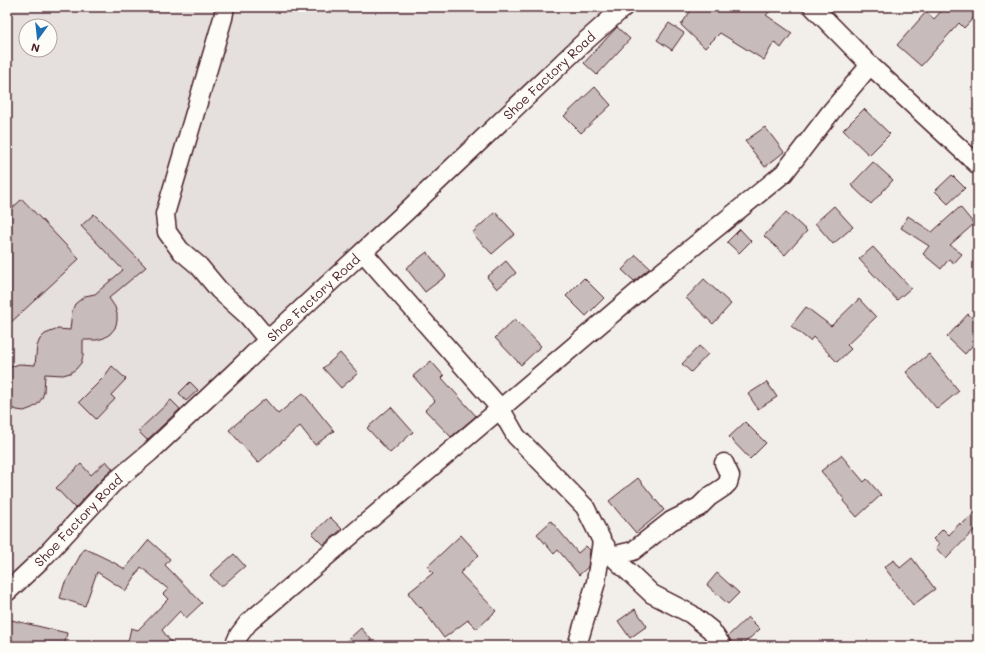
<svg xmlns="http://www.w3.org/2000/svg" width="985" height="653" font-family="Mali,sans-serif">
<style>
.built{fill:#e5dfdd;fill-rule:evenodd}
.building{fill:#c8bbbb;stroke:#4a1f2b}
.lines{fill:none;stroke-linecap:round;stroke-linejoin:round}
.minor-casing{stroke:#4a1f2b;stroke-width:21}
.minor{stroke:#fdfcf7;stroke-width:18}
.labels{text-anchor:middle;stroke-width:4;stroke-linejoin:round;paint-order:stroke}
.street-label{font-size:13px;fill:#4a1f2b;stroke:#fdfcf7}
</style>
<rect width="100%" height="100%" fill="#f2efeb"/>
<filter id="ink" filterUnits="userSpaceOnUse"><feTurbulence type="fractalNoise" baseFrequency=".025" numOctaves="2"/><feDisplacementMap in="SourceGraphic" scale="8" xChannelSelector="R" yChannelSelector="G"/><feConvolveMatrix kernelMatrix="1 2 1 2 8 2 1 2 1" color-interpolation-filters="sRGB"/></filter>
<g filter="url(#ink)">
<!-- built -->
<path class="built" d="M 7,7 L 620,7 L 7,590 ZM 26,26 L 50,26 L 50,50 L 26,50 Z"/>
<!-- building -->
<g class="building">
<path d="M 693,7 L 775,7 L 766,15 L 792,33 L 781,48 L 774,42 L 764,60 L 720,33 L 705,48 L 681,25 Z"/>
<path d="M 945,7 L 978,7 L 978,13 L 964,28 L 959,23 L 921,66 L 897,45 L 926,12 L 934,19 Z"/>
<path d="M 669,23 L 684,33 L 672,50 L 657,40 Z"/>
<path d="M 617,27 L 630,39 L 597,75 L 584,63 Z"/>
<path d="M 595,87 L 611,105 L 581,133 L 564,116 Z"/>
<path d="M 864,109 L 890,134 L 869,155 L 843,130 Z"/>
<path d="M 765,127 L 784,152 L 765,167 L 745,141 Z"/>
<path d="M 873,162 L 893,180 L 871,204 L 851,185 Z"/>
<path d="M 952,175 L 965,188 L 948,204 L 935,191 Z"/>
<path d="M 22,199 L 79,259 L 7,326 L 7,213 Z"/>
<path d="M 834,206 L 853,227 L 833,244 L 815,223 Z"/>
<path d="M 960,207 L 974,224 L 950,245 L 962,254 L 954,263 L 949,259 L 941,269 L 923,254 L 929,246 L 901,228 L 908,216 L 932,232 Z"/>
<path d="M 495,212 L 515,234 L 492,254 L 472,233 Z"/>
<path d="M 786,212 L 807,231 L 785,255 L 764,236 Z"/>
<path d="M 94,214 L 146,267 L 109,298 L 115,307 L 117,314 L 117,321 L 115,328 L 110,334 L 104,338 L 97,340 L 83,340 L 83,356 L 81,363 L 76,369 L 70,373 L 63,375 L 45,374 L 44,392 L 42,398 L 38,404 L 32,408 L 24,411 L 17,410 L 7,406 L 7,369 L 13,366 L 19,364 L 35,365 L 37,346 L 40,339 L 45,334 L 58,329 L 70,330 L 72,311 L 75,304 L 85,296 L 95,294 L 123,270 L 81,226 Z"/>
<path d="M 740,229 L 751,241 L 739,253 L 727,242 Z"/>
<path d="M 873,247 L 911,288 L 897,300 L 859,259 Z"/>
<path d="M 427,252 L 446,276 L 425,292 L 406,268 Z"/>
<path d="M 636,255 L 650,268 L 634,281 L 622,270 Z"/>
<path d="M 506,261 L 516,273 L 497,289 L 487,277 Z"/>
<path d="M 584,278 L 604,298 L 586,316 L 566,296 Z"/>
<path d="M 704,279 L 731,304 L 713,324 L 686,298 Z"/>
<path d="M 859,299 L 876,317 L 847,345 L 851,349 L 837,362 L 813,337 L 810,341 L 791,326 L 806,307 L 831,326 Z"/>
<path d="M 968,314 L 978,323 L 978,339 L 965,354 L 947,337 Z"/>
<path d="M 515,319 L 541,346 L 521,365 L 495,338 Z"/>
<path d="M 699,346 L 708,354 L 691,372 L 682,364 Z"/>
<path d="M 340,353 L 358,373 L 341,388 L 323,368 Z"/>
<path d="M 929,354 L 959,391 L 937,409 L 906,372 Z"/>
<path d="M 431,361 L 444,376 L 442,378 L 476,416 L 451,437 L 425,410 L 435,401 L 413,376 Z"/>
<path d="M 112,366 L 126,379 L 111,395 L 115,399 L 96,419 L 79,402 L 104,377 Z"/>
<path d="M 190,382 L 198,390 L 186,401 L 179,393 Z"/>
<path d="M 767,382 L 777,397 L 758,409 L 748,394 Z"/>
<path d="M 303,393 L 334,431 L 315,445 L 300,426 L 258,463 L 229,430 L 265,399 L 278,414 Z"/>
<path d="M 171,400 L 180,409 L 147,440 L 138,431 Z"/>
<path d="M 391,407 L 413,432 L 390,453 L 367,428 Z"/>
<path d="M 745,422 L 766,443 L 750,459 L 729,437 Z"/>
<path d="M 841,455 L 864,482 L 867,479 L 881,495 L 857,517 L 843,501 L 844,499 L 821,471 Z"/>
<path d="M 106,461 L 113,469 L 104,477 L 75,508 L 56,488 L 81,464 L 91,475 Z"/>
<path d="M 638,478 L 664,510 L 636,533 L 609,501 Z"/>
<path d="M 978,510 L 978,526 L 946,559 L 936,548 L 939,544 L 933,539 L 943,529 L 949,535 L 960,523 L 961,525 Z"/>
<path d="M 330,517 L 342,529 L 323,545 L 312,534 Z"/>
<path d="M 551,521 L 578,553 L 586,546 L 590,550 L 588,567 L 579,575 L 558,550 L 554,554 L 537,534 Z"/>
<path d="M 461,535 L 479,555 L 460,573 L 496,611 L 477,629 L 468,620 L 444,638 L 421,607 L 420,608 L 408,593 L 433,573 L 427,567 Z"/>
<path d="M 149,540 L 170,559 L 165,565 L 202,603 L 186,618 L 180,611 L 162,630 L 174,646 L 127,646 L 131,628 L 138,630 L 168,599 L 163,594 L 168,589 L 141,567 L 126,591 L 97,572 L 85,606 L 60,598 L 65,582 L 66,582 L 84,548 L 113,562 L 125,569 Z"/>
<path d="M 234,554 L 245,566 L 221,587 L 210,575 Z"/>
<path d="M 912,558 L 935,589 L 913,605 L 884,567 L 894,560 L 900,568 Z"/>
<path d="M 717,573 L 739,593 L 728,604 L 707,585 Z"/>
<path d="M 635,609 L 647,626 L 630,638 L 618,621 Z"/>
<path d="M 748,617 L 760,629 L 741,646 L 734,646 L 728,636 Z"/>
<path d="M 7,619 L 67,633 L 64,646 L 7,646 Z"/>
<path d="M 361,628 L 377,646 L 341,646 Z"/>
</g>
<g class="lines">
<defs>
<g id="minor">
<path d="M 225,7 L 223,18 L 165,214 L 167,232 L 180,250 L 199,266 L 219,290 L 248,316 L 268,340"/>
<path d="M 813,7 L 870,65 L 978,165"/>
<path d="M 363,252 L 500,408 L 516,436 L 585,507 L 602,541 L 612,556 L 652,594 L 691,614 L 711,630 L 722,646"/>
<path d="M 612,556 L 633,551 L 671,521 L 699,507 L 709,497 L 724,487 L 728,483 L 730,476 L 724,463"/>
<path id="s1" d="M 7,592 L 43,558 L 112,484 L 150,452 L 235,372 L 268,340 L 410,208 L 581,45 L 624,7"/>
<path d="M 234,646 L 239,635 L 248,623 L 646,285 L 784,173 L 830,113 L 870,65"/>
<path d="M 577,646 L 596,582 L 602,541"/>
</g>
</defs>
<!-- minor casing -->
<use href="#minor" class="minor-casing"/>
<!-- minor -->
<use href="#minor" class="minor"/>
</g>
</g>
<g class="labels">
<!-- street labels -->
<g class="street-label">
<text dy="5" stroke="none"><textPath href="#s1" startOffset="749">Shoe Factory Road</textPath></text>
<text dy="5" stroke="none"><textPath href="#s1" startOffset="425">Shoe Factory Road</textPath></text>
<text dy="5" stroke="none"><textPath href="#s1" startOffset="101">Shoe Factory Road</textPath></text>
</g>
</g>
<!-- margin -->
<rect width="985" height="653" fill="none" stroke="#fdfcf7" stroke-width="24"/>
<rect x="12" y="12" width="961" height="629" fill="none" stroke="#4a1f2b" stroke-width="1.5" filter="url(#ink)"/>
<!-- north arrow -->
<g transform="translate(38 38) rotate(195)"><circle r="19" fill="#fdfcf7" stroke="#b5a4a5"/>
<path d="M0-3L7 15L0 10L-7 15Z" fill="#1f6fb2"/>
<text y="-6" font-size="11" font-weight="bold" text-anchor="middle" fill="#4a1f2b">N</text>
</g>
</svg>
